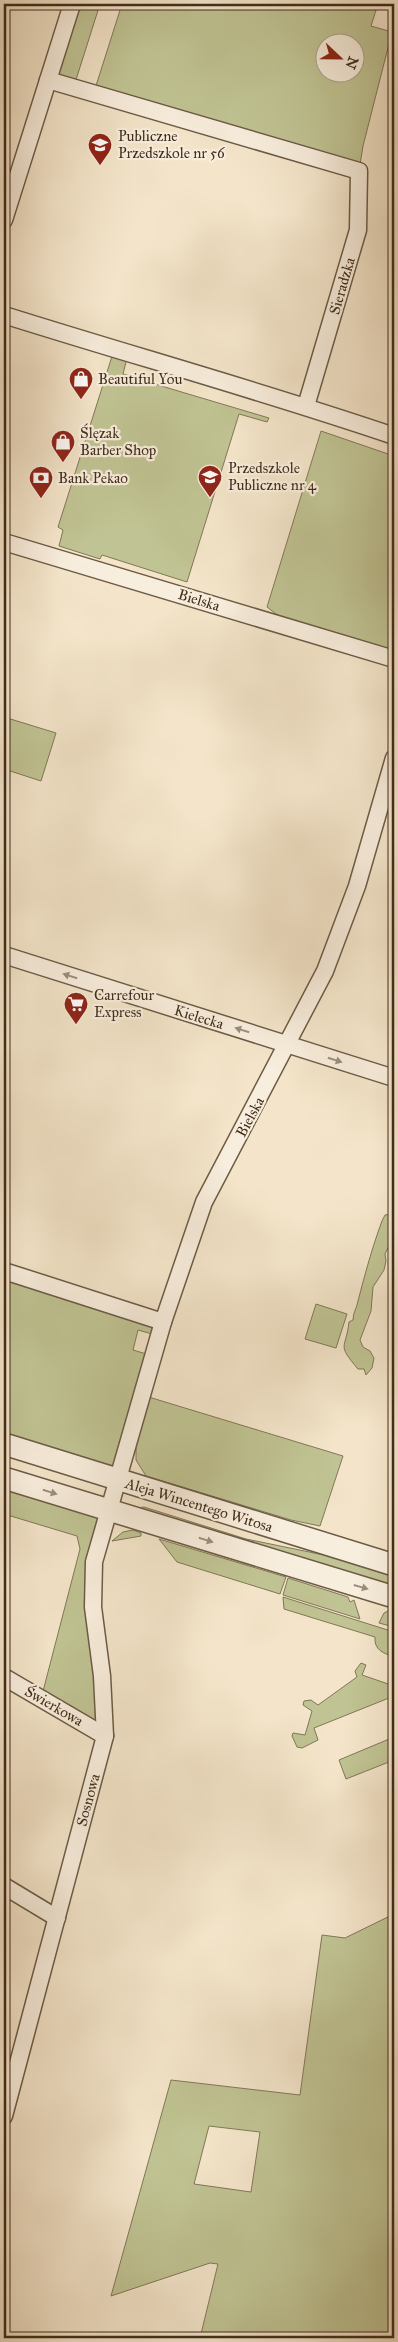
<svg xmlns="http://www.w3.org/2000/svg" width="398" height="2342" font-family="'IM FELL Great Primer',serif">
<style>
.green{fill:#c0c393;stroke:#807856;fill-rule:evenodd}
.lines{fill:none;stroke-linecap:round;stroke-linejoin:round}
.minor-casing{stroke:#6d5b46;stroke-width:19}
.tertiary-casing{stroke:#6d5b46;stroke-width:24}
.minor{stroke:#f8eedd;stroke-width:16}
.tertiary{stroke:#f8eedd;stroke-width:21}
.oneway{fill:#9c8e7c}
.labels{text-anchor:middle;stroke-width:4.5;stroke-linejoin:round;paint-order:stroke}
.poi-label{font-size:15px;fill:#402d1a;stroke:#f8eedd;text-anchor:start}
.street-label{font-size:15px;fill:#402d1a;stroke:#f8eedd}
</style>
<rect width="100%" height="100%" fill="#f4e5ca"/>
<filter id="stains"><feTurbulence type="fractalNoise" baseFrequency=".004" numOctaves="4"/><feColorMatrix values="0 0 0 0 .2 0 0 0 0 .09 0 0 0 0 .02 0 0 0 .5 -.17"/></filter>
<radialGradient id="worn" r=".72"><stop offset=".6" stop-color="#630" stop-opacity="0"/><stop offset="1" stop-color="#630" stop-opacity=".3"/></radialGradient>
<!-- green -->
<g class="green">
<path d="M 72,4 L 100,4 L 74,86 L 48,80 Z"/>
<path d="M 122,4 L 378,4 L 371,26 L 392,32 L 363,146 L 359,171 L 94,92 ZM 326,42 L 356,42 L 356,72 L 326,72 Z"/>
<path d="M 114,350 L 128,354 L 123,374 L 155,382 L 158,385 L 269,418 L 267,422 L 239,414 L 187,582 L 102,555 L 100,559 L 59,546 L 63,530 L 58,527 Z"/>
<path d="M 321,431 L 394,456 L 394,659 L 297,630 L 267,607 Z"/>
<path d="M 4,717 L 56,733 L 41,781 L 4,769 Z"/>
<path d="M 393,1214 L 394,1235 L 385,1254 L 386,1261 L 384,1270 L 373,1287 L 371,1311 L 360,1340 L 363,1347 L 370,1351 L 374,1358 L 372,1368 L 366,1375 L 364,1369 L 358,1369 C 336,1343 346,1350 349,1322 L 353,1320 C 353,1312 357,1308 358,1301 C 365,1274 372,1248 382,1221 L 385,1215 Z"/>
<path d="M 4,1271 L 163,1322 L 159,1336 L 138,1330 L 133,1350 L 153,1356 L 142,1395 L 343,1456 L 320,1526 L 291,1520 L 146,1476 L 136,1460 L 136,1445 L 117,1480 L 4,1445 Z"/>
<path d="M 316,1304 L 347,1314 L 336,1348 L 305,1339 Z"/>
<path d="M 4,1478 L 109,1510 L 94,1562 L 105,1736 L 41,1699 L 80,1549 L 77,1536 L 4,1514 Z"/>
<path d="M 144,1507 L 246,1539 L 324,1555 L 394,1575 L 394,1587 L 137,1508 Z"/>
<path d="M 133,1530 L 141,1533 L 141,1536 L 112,1541 L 123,1532 Z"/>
<path d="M 159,1539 L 286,1577 L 280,1594 L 177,1562 Z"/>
<path d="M 288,1578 L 348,1597 L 350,1602 L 354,1600 L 360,1619 L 283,1595 Z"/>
<path d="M 283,1597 L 394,1632 L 394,1657 C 383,1653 374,1650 375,1637 L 284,1609 Z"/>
<path d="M 394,1608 L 394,1627 L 379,1623 L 384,1613 Z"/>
<path d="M 361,1663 L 366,1665 L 362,1675 L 394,1686 L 394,1696 L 314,1728 L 318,1740 L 302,1748 L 297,1747 L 292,1736 L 293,1733 L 305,1735 L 312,1711 L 303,1705 L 304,1701 L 311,1700 L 318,1705 L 357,1677 L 355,1671 Z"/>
<path d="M 394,1737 L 394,1760 L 346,1779 L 339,1760 Z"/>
<path d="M 394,1914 L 394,2338 L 200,2338 L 218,2264 L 210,2263 L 111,2296 L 171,2080 L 300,2095 L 322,1935 L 345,1938 ZM 209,2126 L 260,2132 L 251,2192 L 194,2184 Z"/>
</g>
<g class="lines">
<defs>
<g id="minor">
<path d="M 48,80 L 359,171 L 358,230 L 306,406"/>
<path d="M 4,220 L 72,4"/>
<path d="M 4,315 C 134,356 265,392 394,436"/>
<path d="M 4,542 L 394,659"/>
<path d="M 4,955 L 394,1078"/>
<path d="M 4,1271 L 163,1322"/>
<path d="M 4,1677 L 105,1736"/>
<path d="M 4,1886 L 57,1918"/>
<path d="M 4,2116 L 105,1736 L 102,1676 L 93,1607 L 94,1562 L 163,1322 L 204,1202 L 325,971 L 357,886 L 394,758"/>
</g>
<g id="tertiary">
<path d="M 4,1444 L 394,1565"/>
<path d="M 4,1478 L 394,1597"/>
</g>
</defs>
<!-- minor casing -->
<use href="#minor" class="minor-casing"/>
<!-- tertiary casing -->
<use href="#tertiary" class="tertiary-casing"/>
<!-- minor -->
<use href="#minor" class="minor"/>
<!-- tertiary -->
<use href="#tertiary" class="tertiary"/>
</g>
<!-- one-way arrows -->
<defs><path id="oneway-solid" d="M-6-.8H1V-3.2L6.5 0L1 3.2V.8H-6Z" transform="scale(1.25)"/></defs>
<g class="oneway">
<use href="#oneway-solid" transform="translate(70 976) rotate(-162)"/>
<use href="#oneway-solid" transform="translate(242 1030) rotate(-163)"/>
<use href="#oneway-solid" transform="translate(335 1060) rotate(18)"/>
<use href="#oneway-solid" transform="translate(50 1492) rotate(17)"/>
<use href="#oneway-solid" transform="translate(206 1540) rotate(17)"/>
<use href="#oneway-solid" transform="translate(361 1587) rotate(16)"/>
</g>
<!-- icons -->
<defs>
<symbol id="school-pin" viewBox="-11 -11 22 30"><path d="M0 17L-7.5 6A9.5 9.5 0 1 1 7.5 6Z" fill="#8f2418" stroke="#f8eedd"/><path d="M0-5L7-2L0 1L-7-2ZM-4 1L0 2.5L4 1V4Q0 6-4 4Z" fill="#fff"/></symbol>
<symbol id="shop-pin" viewBox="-11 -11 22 30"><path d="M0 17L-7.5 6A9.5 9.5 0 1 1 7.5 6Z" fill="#8f2418" stroke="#f8eedd"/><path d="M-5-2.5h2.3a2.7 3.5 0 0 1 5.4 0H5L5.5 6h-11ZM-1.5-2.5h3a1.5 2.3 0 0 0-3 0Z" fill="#fff"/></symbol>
<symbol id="bank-pin" viewBox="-11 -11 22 30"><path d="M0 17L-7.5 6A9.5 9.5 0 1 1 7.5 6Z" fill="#8f2418" stroke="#f8eedd"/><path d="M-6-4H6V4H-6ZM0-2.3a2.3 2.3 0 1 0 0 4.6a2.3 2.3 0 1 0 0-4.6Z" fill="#fff"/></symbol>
<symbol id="supermarket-pin" viewBox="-11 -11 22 30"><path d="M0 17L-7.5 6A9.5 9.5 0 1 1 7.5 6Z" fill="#8f2418" stroke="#f8eedd"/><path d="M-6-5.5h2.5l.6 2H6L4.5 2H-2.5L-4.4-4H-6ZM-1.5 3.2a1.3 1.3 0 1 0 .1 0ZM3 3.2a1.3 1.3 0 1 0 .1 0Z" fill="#fff"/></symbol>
</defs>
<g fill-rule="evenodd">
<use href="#school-pin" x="86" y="131" width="28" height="38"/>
<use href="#shop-pin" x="67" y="365" width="28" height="38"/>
<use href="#shop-pin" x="49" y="428" width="28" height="38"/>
<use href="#school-pin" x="196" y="463" width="28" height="38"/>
<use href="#bank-pin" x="27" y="464" width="28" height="38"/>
<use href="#supermarket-pin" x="62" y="990" width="28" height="38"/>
</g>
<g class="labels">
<!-- poi labels -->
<g class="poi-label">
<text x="118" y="141">Publiczne<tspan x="118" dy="17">Przedszkole nr 56</tspan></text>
<text x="98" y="384">Beautiful You</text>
<text x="80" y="438">Ślęzak<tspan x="80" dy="17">Barber Shop</tspan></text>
<text x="228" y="473">Przedszkole<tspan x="228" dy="17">Publiczne nr 4</tspan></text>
<text x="58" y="483">Bank Pekao</text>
<text x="94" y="1000">Carrefour<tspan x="94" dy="17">Express</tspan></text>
</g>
<!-- street labels -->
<g class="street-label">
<text transform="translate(342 286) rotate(-74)" y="5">Sieradzka</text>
<text transform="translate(199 600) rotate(17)" y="5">Bielska</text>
<text transform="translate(199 1017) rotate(17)" y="5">Kielecka</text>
<text transform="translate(250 1117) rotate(-62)" y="5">Bielska</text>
<text transform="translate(199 1505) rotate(17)" y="5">Aleja Wincentego Witosa</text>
<text transform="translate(54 1706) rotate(30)" y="5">Świerkowa</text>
<text transform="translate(88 1800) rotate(-75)" y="5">Sosnowa</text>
</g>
</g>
<!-- margin -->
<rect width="398" height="2342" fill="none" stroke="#f4e5ca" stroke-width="20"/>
<rect x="5" y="5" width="388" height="2332" fill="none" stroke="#402d1a" stroke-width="2.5"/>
<rect x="10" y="10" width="378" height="2322" fill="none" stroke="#402d1a"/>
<!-- north arrow -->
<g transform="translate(340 58) rotate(112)"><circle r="24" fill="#f8eedd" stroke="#aea18f"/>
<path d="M0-4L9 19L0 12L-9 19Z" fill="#8f2418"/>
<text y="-8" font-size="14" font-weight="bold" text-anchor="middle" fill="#402d1a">N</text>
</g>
<rect width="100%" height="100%" filter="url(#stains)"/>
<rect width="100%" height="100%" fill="url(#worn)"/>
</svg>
